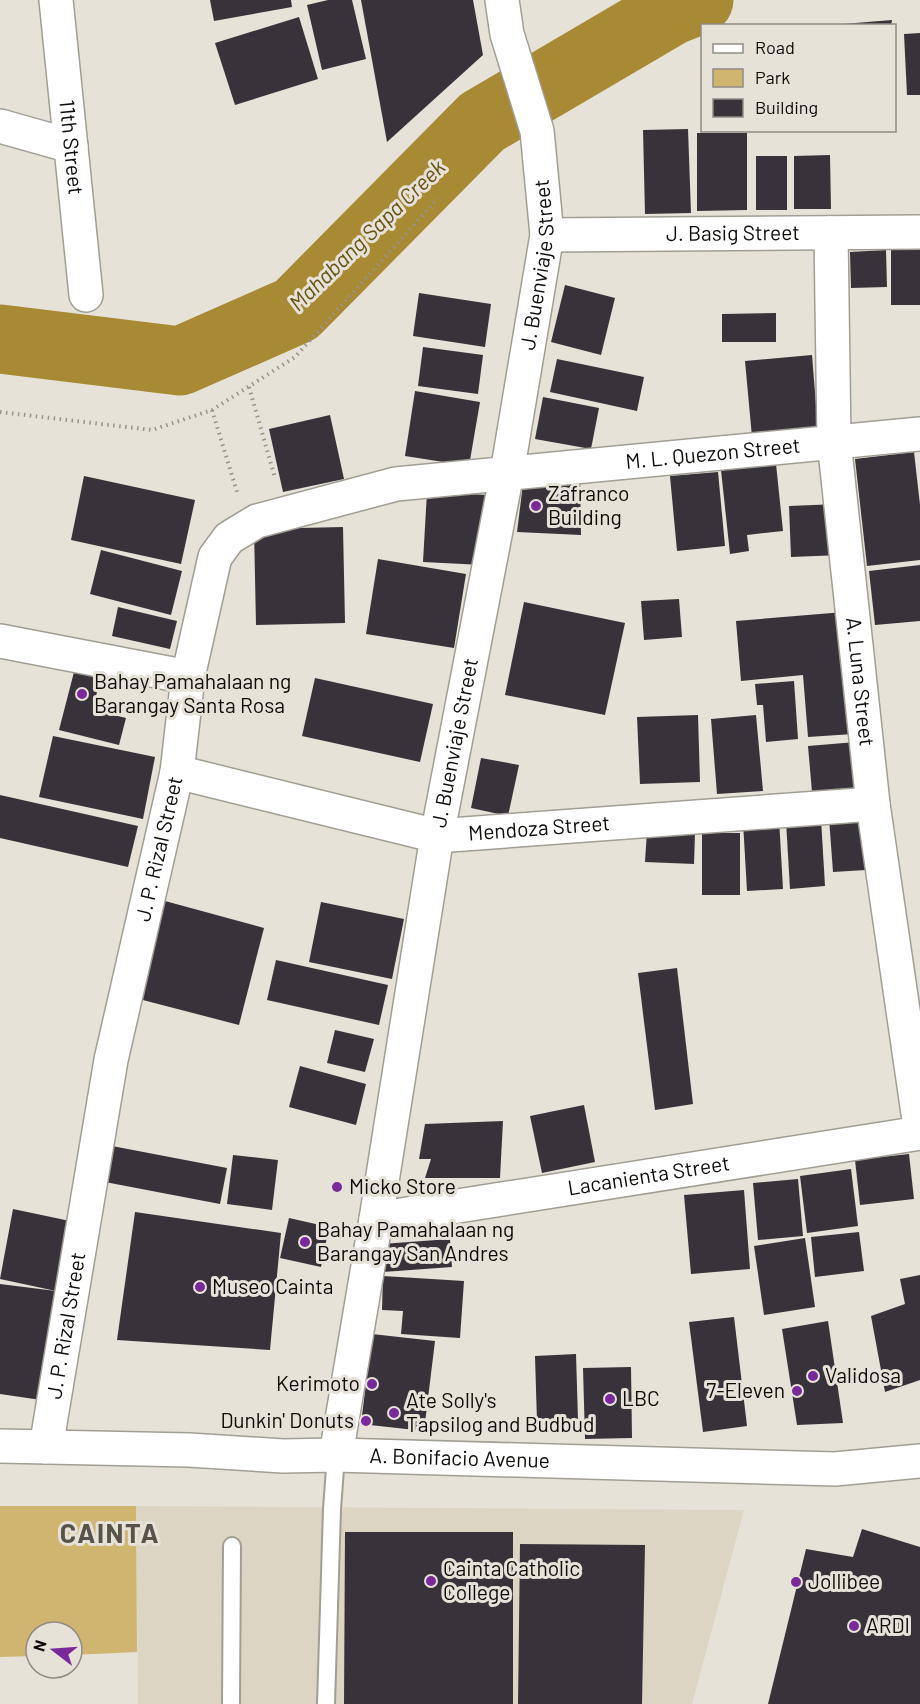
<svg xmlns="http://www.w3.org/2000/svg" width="920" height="1704" font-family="Barlow,sans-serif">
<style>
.built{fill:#dcd5c4}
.green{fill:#d0b571}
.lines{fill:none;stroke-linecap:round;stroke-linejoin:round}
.stream{stroke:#7a6427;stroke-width:12}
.river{stroke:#a88934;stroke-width:69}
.building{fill:#38333a}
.lane-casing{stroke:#a19e94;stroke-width:20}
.street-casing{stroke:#a19e94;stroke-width:36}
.secondary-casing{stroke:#a19e94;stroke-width:36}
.path{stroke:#98948d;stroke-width:4;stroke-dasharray:1.5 4.5;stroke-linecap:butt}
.lane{stroke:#fff;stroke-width:16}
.street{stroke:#fff;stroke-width:33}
.secondary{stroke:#fff;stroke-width:33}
.poi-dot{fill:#79299a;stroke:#e6e2d8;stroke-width:2}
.labels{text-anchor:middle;stroke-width:6;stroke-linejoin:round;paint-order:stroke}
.street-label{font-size:21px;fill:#0e0c09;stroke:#e6e2d8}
.poi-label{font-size:21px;fill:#0e0c09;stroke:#e6e2d8;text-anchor:start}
.water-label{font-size:22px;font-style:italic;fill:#685213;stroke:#e6e2d8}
.district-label{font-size:27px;font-weight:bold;letter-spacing:1.5px;fill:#57534b;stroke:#e6e2d8}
</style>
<rect width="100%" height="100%" fill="#e6e2d8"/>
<!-- built -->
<path class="built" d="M 136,1506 L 744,1510 L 692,1704 L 138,1704 Z"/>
<!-- green -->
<path class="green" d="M 0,1506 L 136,1506 L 137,1652 L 72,1655 L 72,1632 L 36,1632 L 36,1656 L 0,1657 Z"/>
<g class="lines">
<!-- stream -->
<path class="stream" d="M 668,0 L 671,11"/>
<!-- river -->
<path class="river" d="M 0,339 L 180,361 L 296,310 L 482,122 L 671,11 L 699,0"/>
</g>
<!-- building -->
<g class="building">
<path d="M 210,0 L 291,0 L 292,7 L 214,21 Z"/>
<path d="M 328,0 L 352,0 L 366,59 L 322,70 L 307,5 Z"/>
<path d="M 361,0 L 473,0 L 483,55 L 387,142 Z"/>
<path d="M 299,17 L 318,79 L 235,105 L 215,43 Z"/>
<path d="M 892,20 L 891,26 L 844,26 L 843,24 Z"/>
<path d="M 920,33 L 920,95 L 907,95 L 904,34 Z"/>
<path d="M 688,129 L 691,213 L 645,214 L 643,130 Z"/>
<path d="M 697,133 L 747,133 L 747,210 L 697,211 Z"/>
<path d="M 830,155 L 831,209 L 794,209 L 794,156 Z"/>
<rect x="756" y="156" width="31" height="54"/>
<path d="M 886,250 L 887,287 L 851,288 L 850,252 Z"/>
<rect x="891" y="250" width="29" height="55"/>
<path d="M 565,285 L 615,298 L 601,355 L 551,342 Z"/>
<path d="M 419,293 L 491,304 L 485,347 L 413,336 Z"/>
<path d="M 776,313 L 776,342 L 722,342 L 722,314 Z"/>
<path d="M 423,347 L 483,355 L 478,394 L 418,386 Z"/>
<path d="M 812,355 L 818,430 L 752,437 L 745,361 Z"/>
<path d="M 557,359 L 644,377 L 637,411 L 550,392 Z"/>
<path d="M 415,391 L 480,402 L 469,466 L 405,456 Z"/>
<path d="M 543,397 L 599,408 L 591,449 L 535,439 Z"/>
<path d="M 330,415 L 344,479 L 283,492 L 269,429 Z"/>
<path d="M 914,452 L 920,505 L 920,560 L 867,566 L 855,459 Z"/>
<path d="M 776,464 L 783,531 L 747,535 L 749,551 L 730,554 L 721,470 Z"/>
<path d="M 718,472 L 725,546 L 677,551 L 670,476 Z"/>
<path d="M 580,473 L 581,535 L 517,532 L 523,484 Z"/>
<path d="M 84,476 L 195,500 L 181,564 L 71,540 Z"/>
<path d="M 427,492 L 488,495 L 483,565 L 423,562 Z"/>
<path d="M 838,504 L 841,555 L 791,557 L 789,506 Z"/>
<path d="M 343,527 L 345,623 L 256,625 L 254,529 Z"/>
<path d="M 101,550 L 182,571 L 171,615 L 90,594 Z"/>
<path d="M 378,559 L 466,574 L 454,648 L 366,634 Z"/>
<path d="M 920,565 L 920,621 L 875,625 L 869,571 Z"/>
<path d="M 679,599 L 682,637 L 644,640 L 641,601 Z"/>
<path d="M 524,602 L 625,623 L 605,715 L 505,695 Z"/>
<path d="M 118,607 L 177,621 L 170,649 L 112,636 Z"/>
<path d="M 844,612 L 853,734 L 808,737 L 803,675 L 741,681 L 736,621 Z"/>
<path d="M 74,672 L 100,678 L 93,710 L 126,718 L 119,745 L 59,730 Z"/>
<path d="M 315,678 L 433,704 L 420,762 L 302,736 Z"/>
<path d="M 794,681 L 798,739 L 766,742 L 763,705 L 757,705 L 755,684 Z"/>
<path d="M 698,715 L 700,782 L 640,784 L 637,717 Z"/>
<path d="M 756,715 L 763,791 L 717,794 L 711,719 Z"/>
<path d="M 53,736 L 155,757 L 143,819 L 39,797 Z"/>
<path d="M 856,742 L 860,787 L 812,792 L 808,746 Z"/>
<path d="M 481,758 L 519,765 L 508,816 L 471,808 Z"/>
<path d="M 0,795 L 138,826 L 128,867 L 0,838 Z"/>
<path d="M 862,816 L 866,870 L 833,872 L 829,818 Z"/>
<path d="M 779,819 L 783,889 L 747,891 L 743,822 Z"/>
<path d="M 821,819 L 825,886 L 790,889 L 786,821 Z"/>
<path d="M 647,831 L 695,833 L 694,864 L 645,862 Z"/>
<rect x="702" y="833" width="38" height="62"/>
<path d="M 165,901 L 264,928 L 239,1025 L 139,999 Z"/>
<path d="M 321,902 L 404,919 L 392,979 L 309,962 Z"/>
<path d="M 276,960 L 388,985 L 379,1025 L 267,1000 Z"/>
<path d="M 677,968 L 693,1104 L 655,1110 L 638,973 Z"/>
<path d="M 335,1030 L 374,1039 L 365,1072 L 327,1063 Z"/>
<path d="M 300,1066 L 366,1084 L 356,1125 L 289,1107 Z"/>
<path d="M 584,1105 L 595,1162 L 542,1173 L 530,1116 Z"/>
<path d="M 503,1121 L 500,1178 L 425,1178 L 431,1159 L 419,1159 L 425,1124 Z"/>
<path d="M 112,1146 L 227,1168 L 220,1204 L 105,1182 Z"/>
<path d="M 909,1154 L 914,1199 L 860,1205 L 855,1160 Z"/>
<path d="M 233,1155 L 278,1160 L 272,1210 L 227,1204 Z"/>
<path d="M 851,1169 L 858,1226 L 807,1233 L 800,1176 Z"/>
<path d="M 798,1179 L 803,1236 L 758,1240 L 753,1183 Z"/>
<path d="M 744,1190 L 750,1269 L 691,1274 L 684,1195 Z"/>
<path d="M 13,1209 L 70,1221 L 56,1291 L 0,1279 Z"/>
<path d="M 135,1212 L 281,1233 L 270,1350 L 117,1340 Z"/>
<path d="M 289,1218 L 329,1227 L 321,1267 L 280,1258 Z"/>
<path d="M 859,1232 L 864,1271 L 815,1277 L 811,1237 Z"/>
<path d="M 805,1238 L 815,1307 L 764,1315 L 754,1246 Z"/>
<path d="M 450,1239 L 452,1267 L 383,1272 L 382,1244 Z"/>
<path d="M 920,1275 L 920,1380 L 885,1392 L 871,1316 L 905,1304 L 900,1279 Z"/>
<path d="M 383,1276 L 464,1281 L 460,1338 L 401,1334 L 403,1311 L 382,1310 Z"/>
<path d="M 0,1284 L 56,1291 L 41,1400 L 0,1394 Z"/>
<path d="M 734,1317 L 747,1426 L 703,1432 L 689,1322 Z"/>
<path d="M 828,1321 L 843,1423 L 797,1425 L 782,1329 Z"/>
<path d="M 372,1334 L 435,1341 L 424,1431 L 361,1424 Z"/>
<path d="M 576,1354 L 578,1420 L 537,1422 L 535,1356 Z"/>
<path d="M 631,1367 L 632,1438 L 585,1439 L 583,1368 Z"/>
<path d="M 862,1529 L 920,1547 L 920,1704 L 768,1704 L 806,1549 L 853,1557 Z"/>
<path d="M 345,1532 L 513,1532 L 513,1704 L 344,1704 Z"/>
<path d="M 520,1544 L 645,1545 L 642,1704 L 518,1704 Z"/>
</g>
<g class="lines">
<defs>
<g id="lane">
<path d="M 231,1704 L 232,1546"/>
<path d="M 326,1704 L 332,1509 L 336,1455"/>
</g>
<g id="street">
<path id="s1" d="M 56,0 L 86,295"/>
<path d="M 0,126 L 71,146"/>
<path id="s2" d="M 831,233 L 834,441 L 873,804 L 920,1127"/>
<path id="s3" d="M 547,235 L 920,232"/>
<path d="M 0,641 L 188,677"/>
<path id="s4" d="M 177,772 L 437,836 L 873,804"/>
<path id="s5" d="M 376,1219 L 920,1133"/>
<path id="s6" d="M 46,1447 L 111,1060 L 177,772 L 188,677 L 215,557 L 229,538 L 257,521 L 396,484 L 920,434"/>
</g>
<g id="secondary">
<path id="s7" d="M 0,1446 L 189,1450 L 283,1456 L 336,1455 L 835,1469 L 920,1461"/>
<path id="s8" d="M 336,1455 L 376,1219 L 437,836 L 507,473 L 547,235 L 537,131 L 507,34 L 502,0"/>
</g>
</defs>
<!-- lane casing -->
<use href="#lane" class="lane-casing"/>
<!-- street casing -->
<use href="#street" class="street-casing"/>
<!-- secondary casing -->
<use href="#secondary" class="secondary-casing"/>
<!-- path -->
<g class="path">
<path d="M 249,387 L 275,478"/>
<path d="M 212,410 L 237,492"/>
<path d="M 0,412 L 152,430 L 212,410 L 295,357 L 438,198"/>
</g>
<!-- lane -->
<use href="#lane" class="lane"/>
<!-- street -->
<use href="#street" class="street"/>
<!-- secondary -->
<use href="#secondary" class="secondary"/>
</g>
<!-- markers -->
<g class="poi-dot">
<circle cx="536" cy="506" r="6"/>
<circle cx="82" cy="694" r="6"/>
<circle cx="337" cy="1187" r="6"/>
<circle cx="305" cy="1242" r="6"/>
<circle cx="200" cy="1287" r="6"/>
<circle cx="813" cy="1376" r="6"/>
<circle cx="372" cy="1384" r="6"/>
<circle cx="797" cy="1391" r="6"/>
<circle cx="610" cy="1399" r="6"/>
<circle cx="394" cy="1413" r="6"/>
<circle cx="366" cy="1421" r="6"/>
<circle cx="431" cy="1581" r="6"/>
<circle cx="796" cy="1582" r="6"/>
<circle cx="854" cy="1626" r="6"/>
</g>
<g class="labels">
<!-- street labels -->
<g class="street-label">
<text dy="7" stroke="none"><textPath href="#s1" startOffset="148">11th Street</textPath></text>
<text dy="7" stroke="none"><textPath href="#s3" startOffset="186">J. Basig Street</textPath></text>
<text dy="7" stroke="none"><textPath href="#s8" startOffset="1208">J. Buenviaje Street</textPath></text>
<text dy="7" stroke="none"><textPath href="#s6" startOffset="1425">M. L. Quezon Street</textPath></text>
<text dy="7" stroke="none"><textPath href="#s2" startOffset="450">A. Luna Street</textPath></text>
<text dy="7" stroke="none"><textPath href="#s8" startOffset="722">J. Buenviaje Street</textPath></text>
<text dy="7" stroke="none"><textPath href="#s4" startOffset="370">Mendoza Street</textPath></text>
<text dy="7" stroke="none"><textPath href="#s6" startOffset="609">J. P. Rizal Street</textPath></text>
<text dy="7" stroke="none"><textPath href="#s5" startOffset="276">Lacanienta Street</textPath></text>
<text dy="7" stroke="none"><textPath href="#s6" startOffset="123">J. P. Rizal Street</textPath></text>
<text dy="7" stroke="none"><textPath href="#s7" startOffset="460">A. Bonifacio Avenue</textPath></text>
</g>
<!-- poi labels -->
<g class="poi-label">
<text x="548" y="501">Zafranco<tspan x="548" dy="24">Building</tspan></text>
<text x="94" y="689">Bahay Pamahalaan ng<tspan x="94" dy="24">Barangay Santa Rosa</tspan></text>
<text x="349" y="1194">Micko Store</text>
<text x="317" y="1237">Bahay Pamahalaan ng<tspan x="317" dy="24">Barangay San Andres</tspan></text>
<text x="212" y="1294">Museo Cainta</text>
<text x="825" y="1383">Validosa</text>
<text x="360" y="1391" text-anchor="end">Kerimoto</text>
<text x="785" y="1398" text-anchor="end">7-Eleven</text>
<text x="622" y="1406">LBC</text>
<text x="406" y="1408">Ate Solly's<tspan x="406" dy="24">Tapsilog and Budbud</tspan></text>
<text x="354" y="1428" text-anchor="end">Dunkin' Donuts</text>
<text x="443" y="1576">Cainta Catholic<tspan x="443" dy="24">College</tspan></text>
<text x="808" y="1589">Jollibee</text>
<text x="866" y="1633">ARDI</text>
</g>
<!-- water labels -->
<g class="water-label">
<text transform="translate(367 235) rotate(-44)" y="8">Mahabang Sapa Creek</text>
</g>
<!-- district labels -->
<g class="district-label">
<text x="110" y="1543">CAINTA</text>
</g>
</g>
<!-- legend -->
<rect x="701" y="24" width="195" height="108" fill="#e6e2d8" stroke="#908c85" stroke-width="1.5"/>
<rect x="713" y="44" width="30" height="9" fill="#ffffff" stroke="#908c85" stroke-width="1.5"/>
<text x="755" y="54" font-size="18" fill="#0e0c09">Road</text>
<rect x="713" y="69" width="30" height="18" fill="#d0b571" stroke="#908c85" stroke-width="1.5"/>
<text x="755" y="84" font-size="18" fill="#0e0c09">Park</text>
<rect x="713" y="99" width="30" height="18" fill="#38333a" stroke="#908c85" stroke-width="1.5"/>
<text x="755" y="114" font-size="18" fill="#0e0c09">Building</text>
<!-- north arrow -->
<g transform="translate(54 1650) rotate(287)"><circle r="28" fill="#e6e2d8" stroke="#908c85" stroke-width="1.5"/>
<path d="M0-4.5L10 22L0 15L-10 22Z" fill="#79299a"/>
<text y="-9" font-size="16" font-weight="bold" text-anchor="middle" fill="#0e0c09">N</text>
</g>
</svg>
